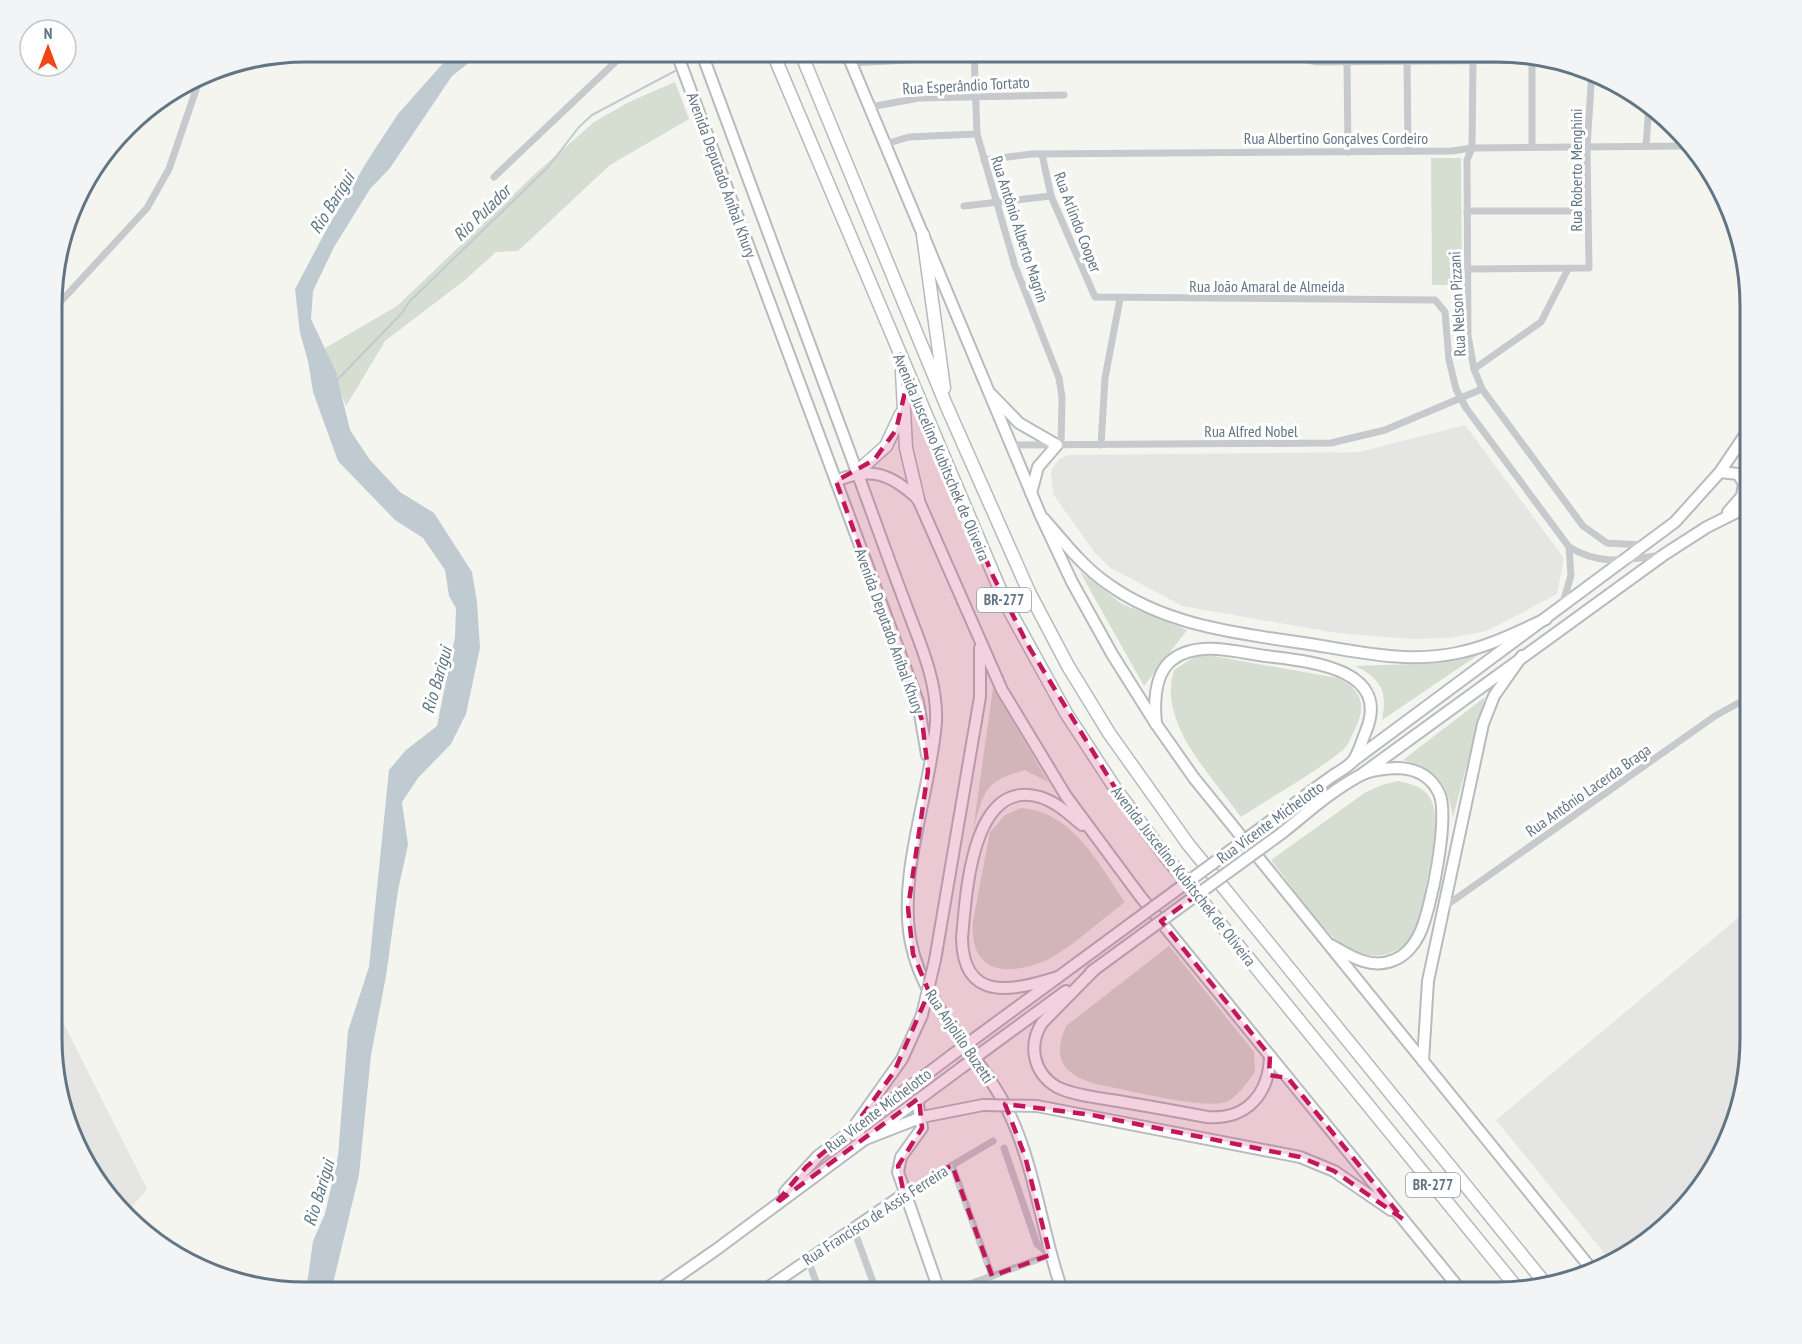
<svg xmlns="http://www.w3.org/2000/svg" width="1802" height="1344" font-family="'PT Sans Narrow',sans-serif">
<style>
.built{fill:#e5e6e4}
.green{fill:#d6ddd1}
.water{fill:#bfcbd0}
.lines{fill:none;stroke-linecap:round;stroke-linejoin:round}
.stream{stroke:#bfcbd0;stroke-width:2}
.secondary-casing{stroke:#b6bcc0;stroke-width:14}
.primary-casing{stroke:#b7bbbe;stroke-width:14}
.highway-casing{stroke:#b6babd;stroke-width:15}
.street{stroke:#c7cacd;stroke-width:7}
.secondary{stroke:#fff;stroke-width:10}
.primary{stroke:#fff;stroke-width:10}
.highway{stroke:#fff;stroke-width:12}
.primary-bridge-casing{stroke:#b7bbbe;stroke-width:14;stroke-linecap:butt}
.primary-bridge{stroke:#fff;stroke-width:10}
.marked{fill:#c2185b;fill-opacity:0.2;stroke:#c2185b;stroke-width:4.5;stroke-dasharray:12 8;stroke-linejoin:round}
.labels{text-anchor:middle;stroke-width:6;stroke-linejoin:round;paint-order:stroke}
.shield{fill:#fff;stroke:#909ea9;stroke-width:1.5}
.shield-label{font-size:15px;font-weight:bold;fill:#617584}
.street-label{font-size:16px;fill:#617584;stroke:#fff}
.water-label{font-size:18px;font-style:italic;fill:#5d7882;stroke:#fff}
.rim{fill:none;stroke:#617584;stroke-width:3}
</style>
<rect width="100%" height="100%" fill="#f5f5f0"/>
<!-- built -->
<g class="built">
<path d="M 1465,425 L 1564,558 L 1557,594 L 1487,631 L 1449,638 L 1410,639 L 1337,633 L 1182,606 L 1111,568 L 1095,553 L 1053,494 L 1051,471 L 1059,459 L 1068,455 L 1359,452 Z"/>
<path d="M 1751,907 L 1750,1055 L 1731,1136 L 1688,1206 L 1613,1264 L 1496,1120 Z"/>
<path d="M 56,1008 L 147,1189 L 126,1214 L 77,1151 L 52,1055 L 52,1010 Z"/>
</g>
<!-- green -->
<g class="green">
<path d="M 675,82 L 689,119 L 610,165 L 518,251 L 496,252 L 465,280 L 385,341 L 346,406 L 325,348 L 397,306 L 536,173 L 594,122 L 629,102 Z"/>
<path d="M 1431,158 L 1461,158 L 1462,285 L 1432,285 Z"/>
<path d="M 1080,572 L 1122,604 L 1187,630 L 1144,686 Z"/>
<path d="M 1197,655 L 1213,656 L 1338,678 C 1366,692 1366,709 1352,735 C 1350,740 1347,746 1343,750 C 1312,775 1274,795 1241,817 C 1212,776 1157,723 1174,670 Z"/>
<path d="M 1478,655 L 1382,720 C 1388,692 1381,678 1355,666 L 1414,664 Z"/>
<path d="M 993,688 L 1048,782 L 1025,770 C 983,782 984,791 973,831 Z"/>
<path d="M 1485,697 L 1453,817 C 1446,780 1438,771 1403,760 Z"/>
<path d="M 1398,781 C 1413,784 1428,788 1433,805 C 1441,828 1430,862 1426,886 C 1424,901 1422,917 1415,931 C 1397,965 1355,961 1331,935 C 1309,912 1291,885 1271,860 L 1366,792 L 1382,785 Z"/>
<path d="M 1021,808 C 1073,812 1098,863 1125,902 C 1105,917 1068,950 1047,960 C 1007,977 969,974 973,921 L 990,832 L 1005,815 Z"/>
<path d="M 1169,946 L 1254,1052 L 1255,1072 C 1248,1081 1237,1098 1226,1102 C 1203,1110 1124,1089 1096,1084 C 1062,1074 1052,1058 1066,1026 Z"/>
</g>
<!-- water -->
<path class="water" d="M 454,51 L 484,51 L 452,76 L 390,168 L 370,189 L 334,247 L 313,291 L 311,319 L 336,372 L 350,430 L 370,460 L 400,492 L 434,513 L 472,572 L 477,602 L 480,648 L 466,714 L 451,744 L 418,778 L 402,802 L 408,845 L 398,890 L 386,976 L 371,1055 L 359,1175 L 331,1292 L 306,1292 L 313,1241 L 325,1214 L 338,1156 L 348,1031 L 369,967 L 389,770 L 406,750 L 437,726 L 455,637 L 456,608 L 449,596 L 445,570 L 423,538 L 395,520 L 338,461 L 313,392 L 308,361 L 300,333 L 295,289 L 329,225 L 371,155 L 398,114 Z"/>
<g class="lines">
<!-- stream -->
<g class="stream">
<path d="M 714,53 L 719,51"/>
<path d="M 337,380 L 402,313 L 409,302 L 548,167 L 579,127 L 592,115 L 675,71"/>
</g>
<defs>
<g id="secondary">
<path d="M 991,394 L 1019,423 L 1057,445 L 1038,467 L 1031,493"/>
<path d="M 857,472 C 873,515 888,558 904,600 C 918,639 938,680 936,722 C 931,791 897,874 911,943 C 924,1010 982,1054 1010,1115 C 1036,1171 1042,1235 1063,1293"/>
<path d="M 1720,472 L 1738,474 L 1744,484 L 1742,496 L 1728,512"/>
<path d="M 836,481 L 918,702 L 927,755"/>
<path d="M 1044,519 C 1064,542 1083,567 1108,584 C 1169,628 1245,634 1316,645 C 1363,653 1410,663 1457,653 C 1488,647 1517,632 1546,619"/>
<path d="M 1353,761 L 1675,522 L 1720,472 L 1751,426"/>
<path d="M 1362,774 L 1665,554 L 1707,527 L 1751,505"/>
<path d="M 917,1100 L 922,1128 L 901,1157 L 898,1172 L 940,1293"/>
<path d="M 760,1293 L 904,1194"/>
</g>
<g id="primary">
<path d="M 676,51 L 836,481 C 871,466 891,474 918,499 L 1002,690 L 1066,796 L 1140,896 L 1463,1293"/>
<path d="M 701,51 L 857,472"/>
<path d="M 846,51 L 1040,514 L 1072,582 L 1112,654 L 1156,724 L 1194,778 L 1593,1271"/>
<path d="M 1156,724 C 1154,703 1154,674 1172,660 C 1197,640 1237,652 1265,656 C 1306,661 1392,667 1366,731 C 1362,740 1359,753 1353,761 C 1348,767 1338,772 1331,777 C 1311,791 1292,806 1272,820"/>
<path d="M 1282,833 C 1306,814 1331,791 1359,776 C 1369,770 1387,768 1399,768 C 1416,769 1431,776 1439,793 C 1450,816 1431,911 1419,935 C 1414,945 1405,956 1394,960 C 1371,970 1350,956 1331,945"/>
<path d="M 935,960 L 980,697 L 980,648"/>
<path d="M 1095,969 L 1042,1023 C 1028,1045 1033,1073 1057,1087 C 1073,1095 1094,1097 1111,1100 C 1143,1105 1175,1111 1207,1117 C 1247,1120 1269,1094 1270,1056"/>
<path d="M 1091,972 L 1143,934"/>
<path d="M 1058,977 C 1013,991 963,1003 962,938 C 966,896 971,777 1040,797 C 1056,802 1069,814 1082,825"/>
<path d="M 922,1015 L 902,1059 L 853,1128 L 863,1140 L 922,1117 L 983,1105"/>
<path d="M 974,1039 L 1133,922"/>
<path d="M 984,1051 L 1066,991"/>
<path d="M 1423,1061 L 1428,981 L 1483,724 L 1494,696 L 1522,656"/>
<path d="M 1037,1106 L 1300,1157 L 1334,1171 L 1391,1210"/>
<path d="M 785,1192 L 818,1156 L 952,1055"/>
<path d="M 654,1293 L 717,1249 L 961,1068"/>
</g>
<g id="highway">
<path d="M 772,51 L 1007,606 L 1066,713 L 1117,791 L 1166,857 L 1517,1288"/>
<path d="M 800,51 L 947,407 L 1029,592 L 1068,666 L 1109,733 L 1188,844 L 1544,1282"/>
<path d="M 923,235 L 944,388"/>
<path d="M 902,372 L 906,448 L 918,499"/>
<path d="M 857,472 L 886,446 L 901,414"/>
</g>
</defs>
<!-- secondary casing -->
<use href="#secondary" class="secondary-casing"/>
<!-- primary casing -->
<use href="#primary" class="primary-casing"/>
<!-- highway casing -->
<use href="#highway" class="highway-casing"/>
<!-- street -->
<g class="street">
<path d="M 974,51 L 977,134 L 1015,266 L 1059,378 L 1062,397 L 1061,445"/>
<path d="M 1289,51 L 1302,59 L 1317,62 L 1550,60"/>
<path d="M 1128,52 L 1182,51"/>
<path d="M 1470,52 L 1473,61 L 1472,148 L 1467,160 L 1468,336 L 1474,369 L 1482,389 L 1583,526 L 1607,543 L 1642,545"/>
<path d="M 1532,60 L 1532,147"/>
<path d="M 1407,61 L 1408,151"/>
<path d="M 1347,62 L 1348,152"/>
<path d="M 851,63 L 1063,52"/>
<path d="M 870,107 L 919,98 L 1064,95"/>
<path d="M 885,144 L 909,137 L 977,134"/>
<path d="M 1646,146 L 1649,105"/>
<path d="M 1042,154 L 1051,196 L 1095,297 L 1435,300 L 1445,312 L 1449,360 L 1456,389 L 1466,408 L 1569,547 C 1600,566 1627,560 1661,555"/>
<path d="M 984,160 L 1031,154 L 1452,151 L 1472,148 L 1689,146"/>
<path d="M 494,177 L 627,51"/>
<path d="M 964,206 L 1051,196"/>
<path d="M 1467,211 L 1588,211"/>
<path d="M 1468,269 L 1589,268 L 1587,147 L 1592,70"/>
<path d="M 53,310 L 147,208 L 169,169 L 200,78"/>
<path d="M 1474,369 L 1541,322 L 1568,269"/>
<path d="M 1011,445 L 1331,443 L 1385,430 L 1482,389"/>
<path d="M 1101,445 L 1105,378 L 1120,299"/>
<path d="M 1563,603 L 1571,575 L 1569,547"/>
<path d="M 1444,907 L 1715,716 L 1751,696"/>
<path d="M 1004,1148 L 1037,1244 L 1050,1255"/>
<path d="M 952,1165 L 992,1276"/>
<path d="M 904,1194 L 993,1141"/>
<path d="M 853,1227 L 877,1293"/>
<path d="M 808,1259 L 820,1293"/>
<path d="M 945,1293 L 1050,1255"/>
</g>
<!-- secondary -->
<use href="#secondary" class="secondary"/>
<!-- primary -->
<use href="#primary" class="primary"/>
<!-- highway -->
<use href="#highway" class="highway"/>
<defs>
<g id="primary-bridge">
<path d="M 1133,922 L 1272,820"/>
<path d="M 1143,934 L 1282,833"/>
<path d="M 922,1015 L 935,960"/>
<path d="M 952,1055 L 974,1039"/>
<path d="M 961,1068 L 984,1051"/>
<path d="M 983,1105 L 1037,1106"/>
</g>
</defs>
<!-- primary-bridge casing -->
<use href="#primary-bridge" class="primary-bridge-casing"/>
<!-- primary-bridge -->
<use href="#primary-bridge" class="primary-bridge"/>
</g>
<!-- marked area -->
<path class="marked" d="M 899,353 L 993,576 L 1029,647 L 1117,791 L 1197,895 L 1161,921 L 1270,1056 L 1269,1075 L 1288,1078 L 1403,1219 L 1334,1171 L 1300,1157 L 1092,1115 L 1005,1104 L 1025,1156 L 1050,1255 L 992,1276 L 952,1165 L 904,1194 L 898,1166 L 922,1128 L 919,1098 L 775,1204 L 806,1167 L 853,1128 L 894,1072 L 929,992 L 913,954 L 908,908 L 928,771 L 922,720 L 836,481 L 874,460 L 896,430 L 905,392 Z"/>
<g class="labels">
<!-- shield labels -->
<g class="shield">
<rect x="977" y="588" width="54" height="24" rx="4.5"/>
<rect x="1406" y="1173" width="54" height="24" rx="4.5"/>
</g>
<g class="shield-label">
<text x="1004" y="605">BR-277</text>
<text x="1433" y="1190">BR-277</text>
</g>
<!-- street labels -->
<g class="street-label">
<text transform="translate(966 85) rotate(-3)" y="6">Rua Esperândio Tortato</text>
<text x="1336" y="144">Rua Albertino Gonçalves Cordeiro</text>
<text transform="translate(1576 170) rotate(-90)" y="6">Rua Roberto Menghini</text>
<text transform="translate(722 175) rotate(70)" y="6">Avenida Deputado Aníbal Khury</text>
<text transform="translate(1078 222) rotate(69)" y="6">Rua Arlindo Cooper</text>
<text transform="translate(1020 229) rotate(72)" y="6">Rua Antônio Alberto Magrin</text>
<text x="1267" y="292">Rua João Amaral de Almeida</text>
<text transform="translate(1457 304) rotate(-93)" y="6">Rua Nelson Pizzani</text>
<text x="1251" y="437">Rua Alfred Nobel</text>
<text transform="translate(942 457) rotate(67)" y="6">Avenida Juscelino Kubitschek de Oliveira</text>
<text transform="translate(890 631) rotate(70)" y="6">Avenida Deputado Aníbal Khury</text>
<text transform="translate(1588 790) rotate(-35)" y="6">Rua Antônio Lacerda Braga</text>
<text transform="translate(1270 822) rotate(-36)" y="6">Rua Vicente Michelotto</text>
<text transform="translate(1184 876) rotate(52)" y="6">Avenida Juscelino Kubitschek de Oliveira</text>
<text transform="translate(960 1036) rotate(56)" y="6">Rua Anjolilo Buzetti</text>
<text transform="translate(878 1110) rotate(-37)" y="6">Rua Vicente Michelotto</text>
<text transform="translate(875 1215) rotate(-33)" y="6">Rua Francisco de Assis Ferreira</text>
</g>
<!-- water labels -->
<g class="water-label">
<text transform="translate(332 203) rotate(-58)" y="6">Rio Barigui</text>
<text transform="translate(482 213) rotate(-44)" y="6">Rio Pulador</text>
<text transform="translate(437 680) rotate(-74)" y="6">Rio Barigui</text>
<text transform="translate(319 1193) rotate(-73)" y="6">Rio Barigui</text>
</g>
</g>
<!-- crop -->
<path d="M0 0H1802V1344H0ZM306 62H1496A244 244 0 0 1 1740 306V1038A244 244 0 0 1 1496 1282H306A244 244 0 0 1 62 1038V306A244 244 0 0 1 306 62Z" fill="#f2f4f5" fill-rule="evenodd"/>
<path class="rim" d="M306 62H1496A244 244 0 0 1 1740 306V1038A244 244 0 0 1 1496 1282H306A244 244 0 0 1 62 1038V306A244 244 0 0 1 306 62Z"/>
<!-- north arrow -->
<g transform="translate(48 48)"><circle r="28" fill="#ffffff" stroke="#c0c8ce" stroke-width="1.5"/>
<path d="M0-4.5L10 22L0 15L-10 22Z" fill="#f04516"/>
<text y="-9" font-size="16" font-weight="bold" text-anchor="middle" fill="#617584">N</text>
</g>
</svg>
